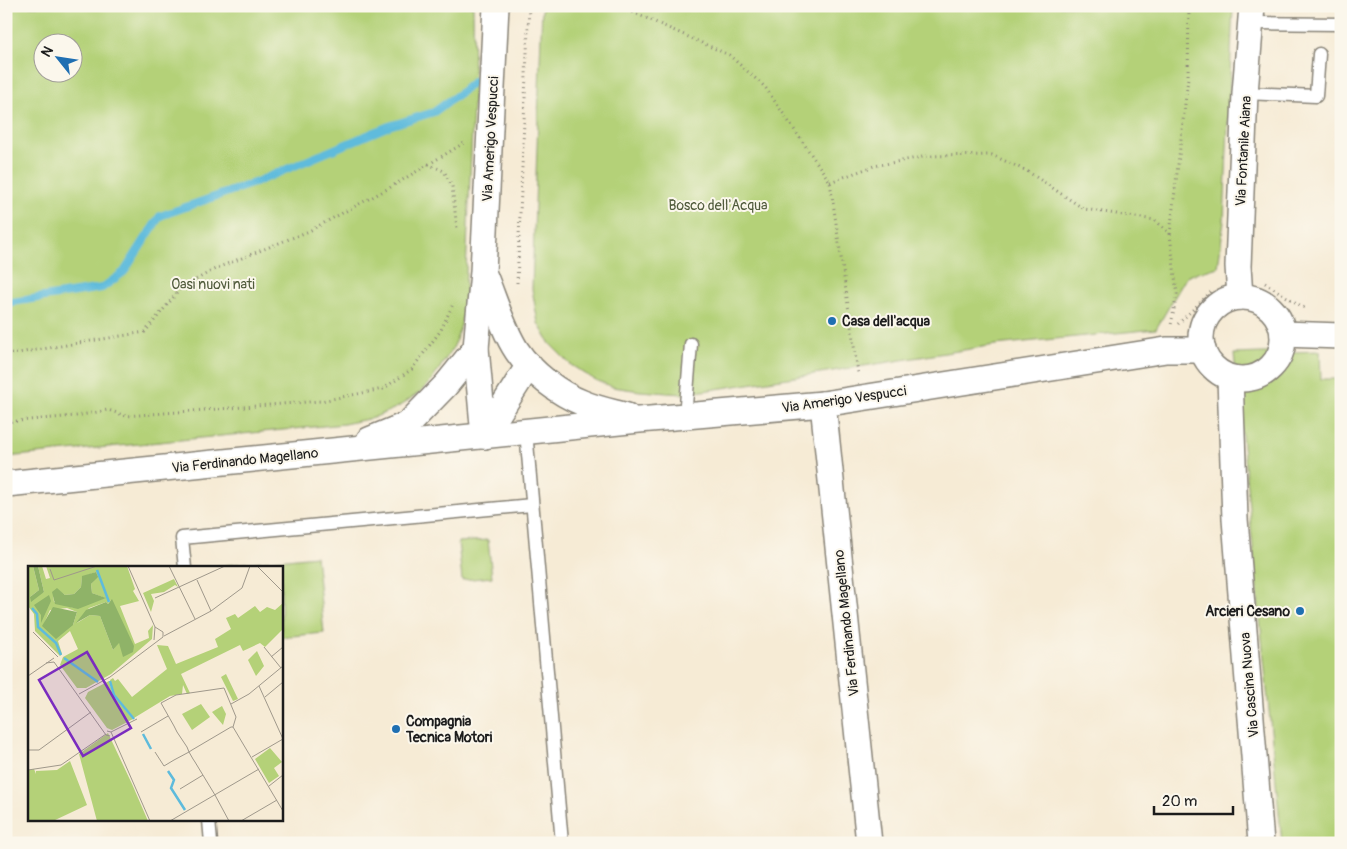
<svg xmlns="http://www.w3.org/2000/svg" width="1347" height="849" font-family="Pangolin,sans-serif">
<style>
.green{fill:#b4d178;stroke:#68764a;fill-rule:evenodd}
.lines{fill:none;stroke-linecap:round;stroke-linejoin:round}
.stream{stroke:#5ebbdc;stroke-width:8}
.lane-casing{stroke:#898478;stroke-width:15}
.street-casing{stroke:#898478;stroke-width:28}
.path{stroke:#898478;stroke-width:3;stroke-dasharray:1 4;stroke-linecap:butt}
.lane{stroke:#fff;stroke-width:12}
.street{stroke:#fff;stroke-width:25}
.poi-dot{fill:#1f6fb2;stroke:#fbf7ec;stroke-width:2}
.labels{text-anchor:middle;stroke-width:4;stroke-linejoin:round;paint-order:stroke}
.street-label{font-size:14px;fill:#1c1c1c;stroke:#fbf7ec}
.park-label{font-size:14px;fill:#515b3c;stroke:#fbf7ec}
.poi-label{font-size:14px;font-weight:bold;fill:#1c1c1c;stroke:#fbf7ec;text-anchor:start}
.inset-river{fill:none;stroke:#5ebbdc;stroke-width:2.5}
.inset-road{fill:none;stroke:#9f988b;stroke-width:1}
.view{fill:#7b2cbf;fill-opacity:0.15;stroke:#7b2cbf;stroke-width:2.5}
.inset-edge{fill:none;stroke:#1c1c1c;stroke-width:2.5}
</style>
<rect width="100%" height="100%" fill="#fbf7ec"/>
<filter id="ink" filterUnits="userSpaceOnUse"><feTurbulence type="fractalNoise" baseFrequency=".02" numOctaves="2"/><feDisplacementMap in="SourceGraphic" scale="10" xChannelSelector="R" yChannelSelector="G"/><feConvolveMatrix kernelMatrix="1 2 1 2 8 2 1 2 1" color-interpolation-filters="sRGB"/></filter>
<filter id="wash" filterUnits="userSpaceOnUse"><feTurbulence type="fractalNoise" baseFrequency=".0096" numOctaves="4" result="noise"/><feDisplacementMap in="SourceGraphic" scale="20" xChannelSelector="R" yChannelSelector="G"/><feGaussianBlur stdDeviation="1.12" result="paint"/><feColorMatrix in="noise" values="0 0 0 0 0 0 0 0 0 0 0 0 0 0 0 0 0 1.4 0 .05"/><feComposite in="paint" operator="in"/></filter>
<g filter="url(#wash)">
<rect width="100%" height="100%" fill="#f6ebd5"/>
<!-- green -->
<g class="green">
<path d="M 6,6 L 473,6 L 474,81 L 465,298 L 461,325 L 454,346 L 432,380 L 419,393 L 398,407 L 373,418 L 344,424 L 6,457 ZM 72,42 L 72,72 L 42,72 L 42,42 Z"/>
<path d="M 542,6 L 1233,6 L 1224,221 L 1218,267 L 1187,276 L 1156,329 L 995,345 L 814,374 L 683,394 L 668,393 L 640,391 L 613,387 L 595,380 L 571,365 L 550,344 L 538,323 L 532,289 Z"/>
<path d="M 1320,351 L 1321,379 L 1341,379 L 1341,843 L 1282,843 L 1234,354 Z"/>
<path d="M 488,540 L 492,577 L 462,580 L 458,542 Z"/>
<path d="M 316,556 L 324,633 L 281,637 L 281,568 L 199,568 Z"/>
</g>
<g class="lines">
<!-- stream -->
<path class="stream" d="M 6,303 L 102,288 L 124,272 L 160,216 L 254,183 L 389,126 L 434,112 L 460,93 L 474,81"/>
</g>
</g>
<g filter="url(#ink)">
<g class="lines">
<defs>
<g id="lane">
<path d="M 1251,23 L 1341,24"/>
<path d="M 1245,93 L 1316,96 L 1319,54"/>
<path d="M 682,417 L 686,405 L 691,344"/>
<path d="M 526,431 L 562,843"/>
<path d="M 185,568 L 182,538 L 532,505"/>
<path d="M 209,820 L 211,843"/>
</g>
<g id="street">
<path d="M 485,277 C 494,299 504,332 517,351 C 531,372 559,394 583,403 C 597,409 613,412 627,416"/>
<circle cx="1242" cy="338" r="41"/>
<path d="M 1240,297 L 1238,266 L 1245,93 L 1252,6"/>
<path d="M 1283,334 L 1341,336"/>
<path d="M 1230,378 L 1235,519 L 1261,843"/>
<path d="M 823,404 L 869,843"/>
<path d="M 484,436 L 476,348 L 483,272 L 496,6"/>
<path d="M 484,436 L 529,365"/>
<path d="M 369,440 L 408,424 L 446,385 L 476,348"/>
<path d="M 6,484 L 639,420 L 823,404 L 1166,350 L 1203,350"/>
</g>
</defs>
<!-- lane casing -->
<use href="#lane" class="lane-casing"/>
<!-- street casing -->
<use href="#street" class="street-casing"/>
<!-- path -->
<g class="path">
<path d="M 619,6 L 729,55 L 765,87 L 830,182 L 858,373"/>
<path d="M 428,164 L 444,171 L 452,186 L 457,229"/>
<path d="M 830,182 L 874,166 L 928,156 L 992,155 L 1027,171 L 1084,209 L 1155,220 L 1170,234 L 1177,294 L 1171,325"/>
<path d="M 1170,234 L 1188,78 L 1189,6"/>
<path d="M 517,283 L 529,6"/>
<path d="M 1265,283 L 1306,309"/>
<path d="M 1178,324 L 1213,290"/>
<path d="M 6,355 L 145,332 L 181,288 L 217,268 L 309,231 L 389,188 L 464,143"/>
<path d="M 6,422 L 76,416 L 108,410 L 126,416 L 321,401 L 383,389 L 412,369 L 441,330 L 453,304"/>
</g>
<!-- lane -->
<use href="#lane" class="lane"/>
<!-- street -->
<use href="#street" class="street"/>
</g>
</g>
<!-- markers -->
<g class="poi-dot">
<circle cx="832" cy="321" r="5"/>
<circle cx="1300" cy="611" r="5"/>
<circle cx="396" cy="729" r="5"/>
</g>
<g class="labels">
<!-- street labels -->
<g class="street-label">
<text transform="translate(490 139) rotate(-87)" y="5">Via Amerigo Vespucci</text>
<text transform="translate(1243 151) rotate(-87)" y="5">Via Fontanile Aiana</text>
<text transform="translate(844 399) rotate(-8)" y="5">Via Amerigo Vespucci</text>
<text transform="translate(245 460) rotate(-6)" y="5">Via Ferdinando Magellano</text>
<text transform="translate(846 623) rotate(-96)" y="5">Via Ferdinando Magellano</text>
<text transform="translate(1249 685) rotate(-95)" y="5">Via Cascina Nuova</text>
</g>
<!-- park labels -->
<g class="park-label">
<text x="718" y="210">Bosco dell'Acqua</text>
<text x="213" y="289">Oasi nuovi nati</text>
</g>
<!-- poi labels -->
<g class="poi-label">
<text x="842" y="326">Casa dell'acqua</text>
<text x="1290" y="616" text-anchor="end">Arcieri Cesano</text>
<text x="406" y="726">Compagnia<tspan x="406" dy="16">Tecnica Motori</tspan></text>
</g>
</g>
<!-- overview -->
<g transform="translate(28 566)">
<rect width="255" height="255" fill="#f6ebd5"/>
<path d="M 0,0 L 5,0 L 11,24 L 2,31 L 16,26 L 10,0 L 14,0 L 18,13 L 22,12 L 18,0 L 99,0 L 107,23 L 105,25 L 111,35 L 92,40 L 107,78 L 121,72 L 120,65 L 125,59 L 124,73 L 83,108 L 58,122 L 49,122 L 32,99 L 35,91 L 50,83 L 42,65 L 30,75 L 34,88 L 32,90 L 7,65 L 6,48 L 0,40 ZM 68,6 L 69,11 L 63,18 L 64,27 L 77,32 L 46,42 L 26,36 L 25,28 L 29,23 L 37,29 L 46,28 L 53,21 L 54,11 ZM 82,34 L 105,80 L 95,87 L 91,76 L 85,84 L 72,50 L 62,49 L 49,57 L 61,42 L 78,36 L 80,38 ZM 39,42 L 49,46 L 45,59 L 15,60 L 22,44 ZM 146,13 L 150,21 L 147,19 L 136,26 L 123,28 L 126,35 L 123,46 L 115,27 ZM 255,37 L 255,63 L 237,81 L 232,77 L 215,85 L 212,79 L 153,108 L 162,127 L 159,128 L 155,119 L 154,128 L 142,130 L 106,152 L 86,128 L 82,114 L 85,112 L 87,115 L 90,113 L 104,131 L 139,103 L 129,79 L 140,80 L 148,98 L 190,81 L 187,73 L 203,63 L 198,52 L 207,48 L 210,52 L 227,40 L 232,46 L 239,41 L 247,44 ZM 229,85 L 236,100 L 228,110 L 220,94 ZM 198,108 L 210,133 L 205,135 L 193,111 ZM 81,115 L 85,129 L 105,153 L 84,164 L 79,162 L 57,132 L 60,126 ZM 173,138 L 182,151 L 164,164 L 154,148 ZM 194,140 L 198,148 L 195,159 L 184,146 ZM 80,167 L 104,218 L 120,255 L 69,255 L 51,188 ZM 242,182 L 254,196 L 246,202 L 251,210 L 241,217 L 227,193 ZM 42,195 L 59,239 L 25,255 L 0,255 L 0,204 L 6,203 L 8,208 L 8,205 L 29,204 Z" fill="#b4d178" fill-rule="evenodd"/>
<path d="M 5,0 L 10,0 L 16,26 L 3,36 L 2,31 L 11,24 ZM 68,6 L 70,11 L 63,18 L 64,27 L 78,32 L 50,43 L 27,38 L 24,26 L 29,22 L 37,29 L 46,28 L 53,21 L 54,10 ZM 21,29 L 23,35 L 13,57 L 13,49 L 6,39 ZM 84,33 L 106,80 L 105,86 L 95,91 L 91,77 L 85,84 L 72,50 L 62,49 L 48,57 L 58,44 L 78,36 L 80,38 ZM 25,41 L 49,46 L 45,59 L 28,73 L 14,60 Z" fill="#8fb368"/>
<path class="inset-river" d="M 69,4 L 81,36M 4,42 L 9,48 L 10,61 L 28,77 L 33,89M 36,92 L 70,116M 82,115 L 86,129 L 106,153M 115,168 L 123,183M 140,205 L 146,214 L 143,222 L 157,244"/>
<path class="inset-road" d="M 100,0 L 127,61 L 126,74M 141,0 L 167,53M 229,0 L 255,26M 22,3 L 26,14 L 69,0M 169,14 L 183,45M 127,32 L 197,0M 5,66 L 30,91M 136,70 L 183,45 L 214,22 L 222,0M 236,81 L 253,102M 243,91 L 255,81M 18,97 L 26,96 L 78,169 L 82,170M 0,110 L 26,92M 231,120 L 255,173M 51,128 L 82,111 L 135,71 L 135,66 L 127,61M 237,131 L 255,116M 203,138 L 221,128 L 255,100M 205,161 L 255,245M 79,165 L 83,166 L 122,255M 83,166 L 109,153M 113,166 L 140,150M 0,184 L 11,184 L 63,146M 127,186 L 136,200 L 146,194 L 161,186 L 164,184 L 203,161 L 205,161 L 208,151 L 196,122 L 148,129 L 133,137 L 146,160 L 149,166 L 159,181 L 161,186 L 165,193 L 167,196 L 187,229 L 201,255M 224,191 L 255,173M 0,204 L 33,199 L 78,168M 241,220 L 255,209M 152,223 L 175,209M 142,255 L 231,203M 213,255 L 249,234"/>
<path class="view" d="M 59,86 L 103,162 L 55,190 L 11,114 Z"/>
<rect width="255" height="255" class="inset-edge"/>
</g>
<!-- margin -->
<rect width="1347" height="849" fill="none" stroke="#fbf7ec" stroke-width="25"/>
<!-- north arrow -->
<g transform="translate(58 58) rotate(300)"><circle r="24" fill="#fbf7ec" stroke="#a29f99"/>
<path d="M0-4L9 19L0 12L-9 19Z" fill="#1f6fb2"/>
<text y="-8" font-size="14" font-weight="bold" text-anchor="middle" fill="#1c1c1c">N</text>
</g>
<!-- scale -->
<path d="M1154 806v8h79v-8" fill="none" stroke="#1c1c1c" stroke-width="2.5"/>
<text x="1162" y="806" font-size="15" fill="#1c1c1c" stroke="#fbf7ec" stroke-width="4" paint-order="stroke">20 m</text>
</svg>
